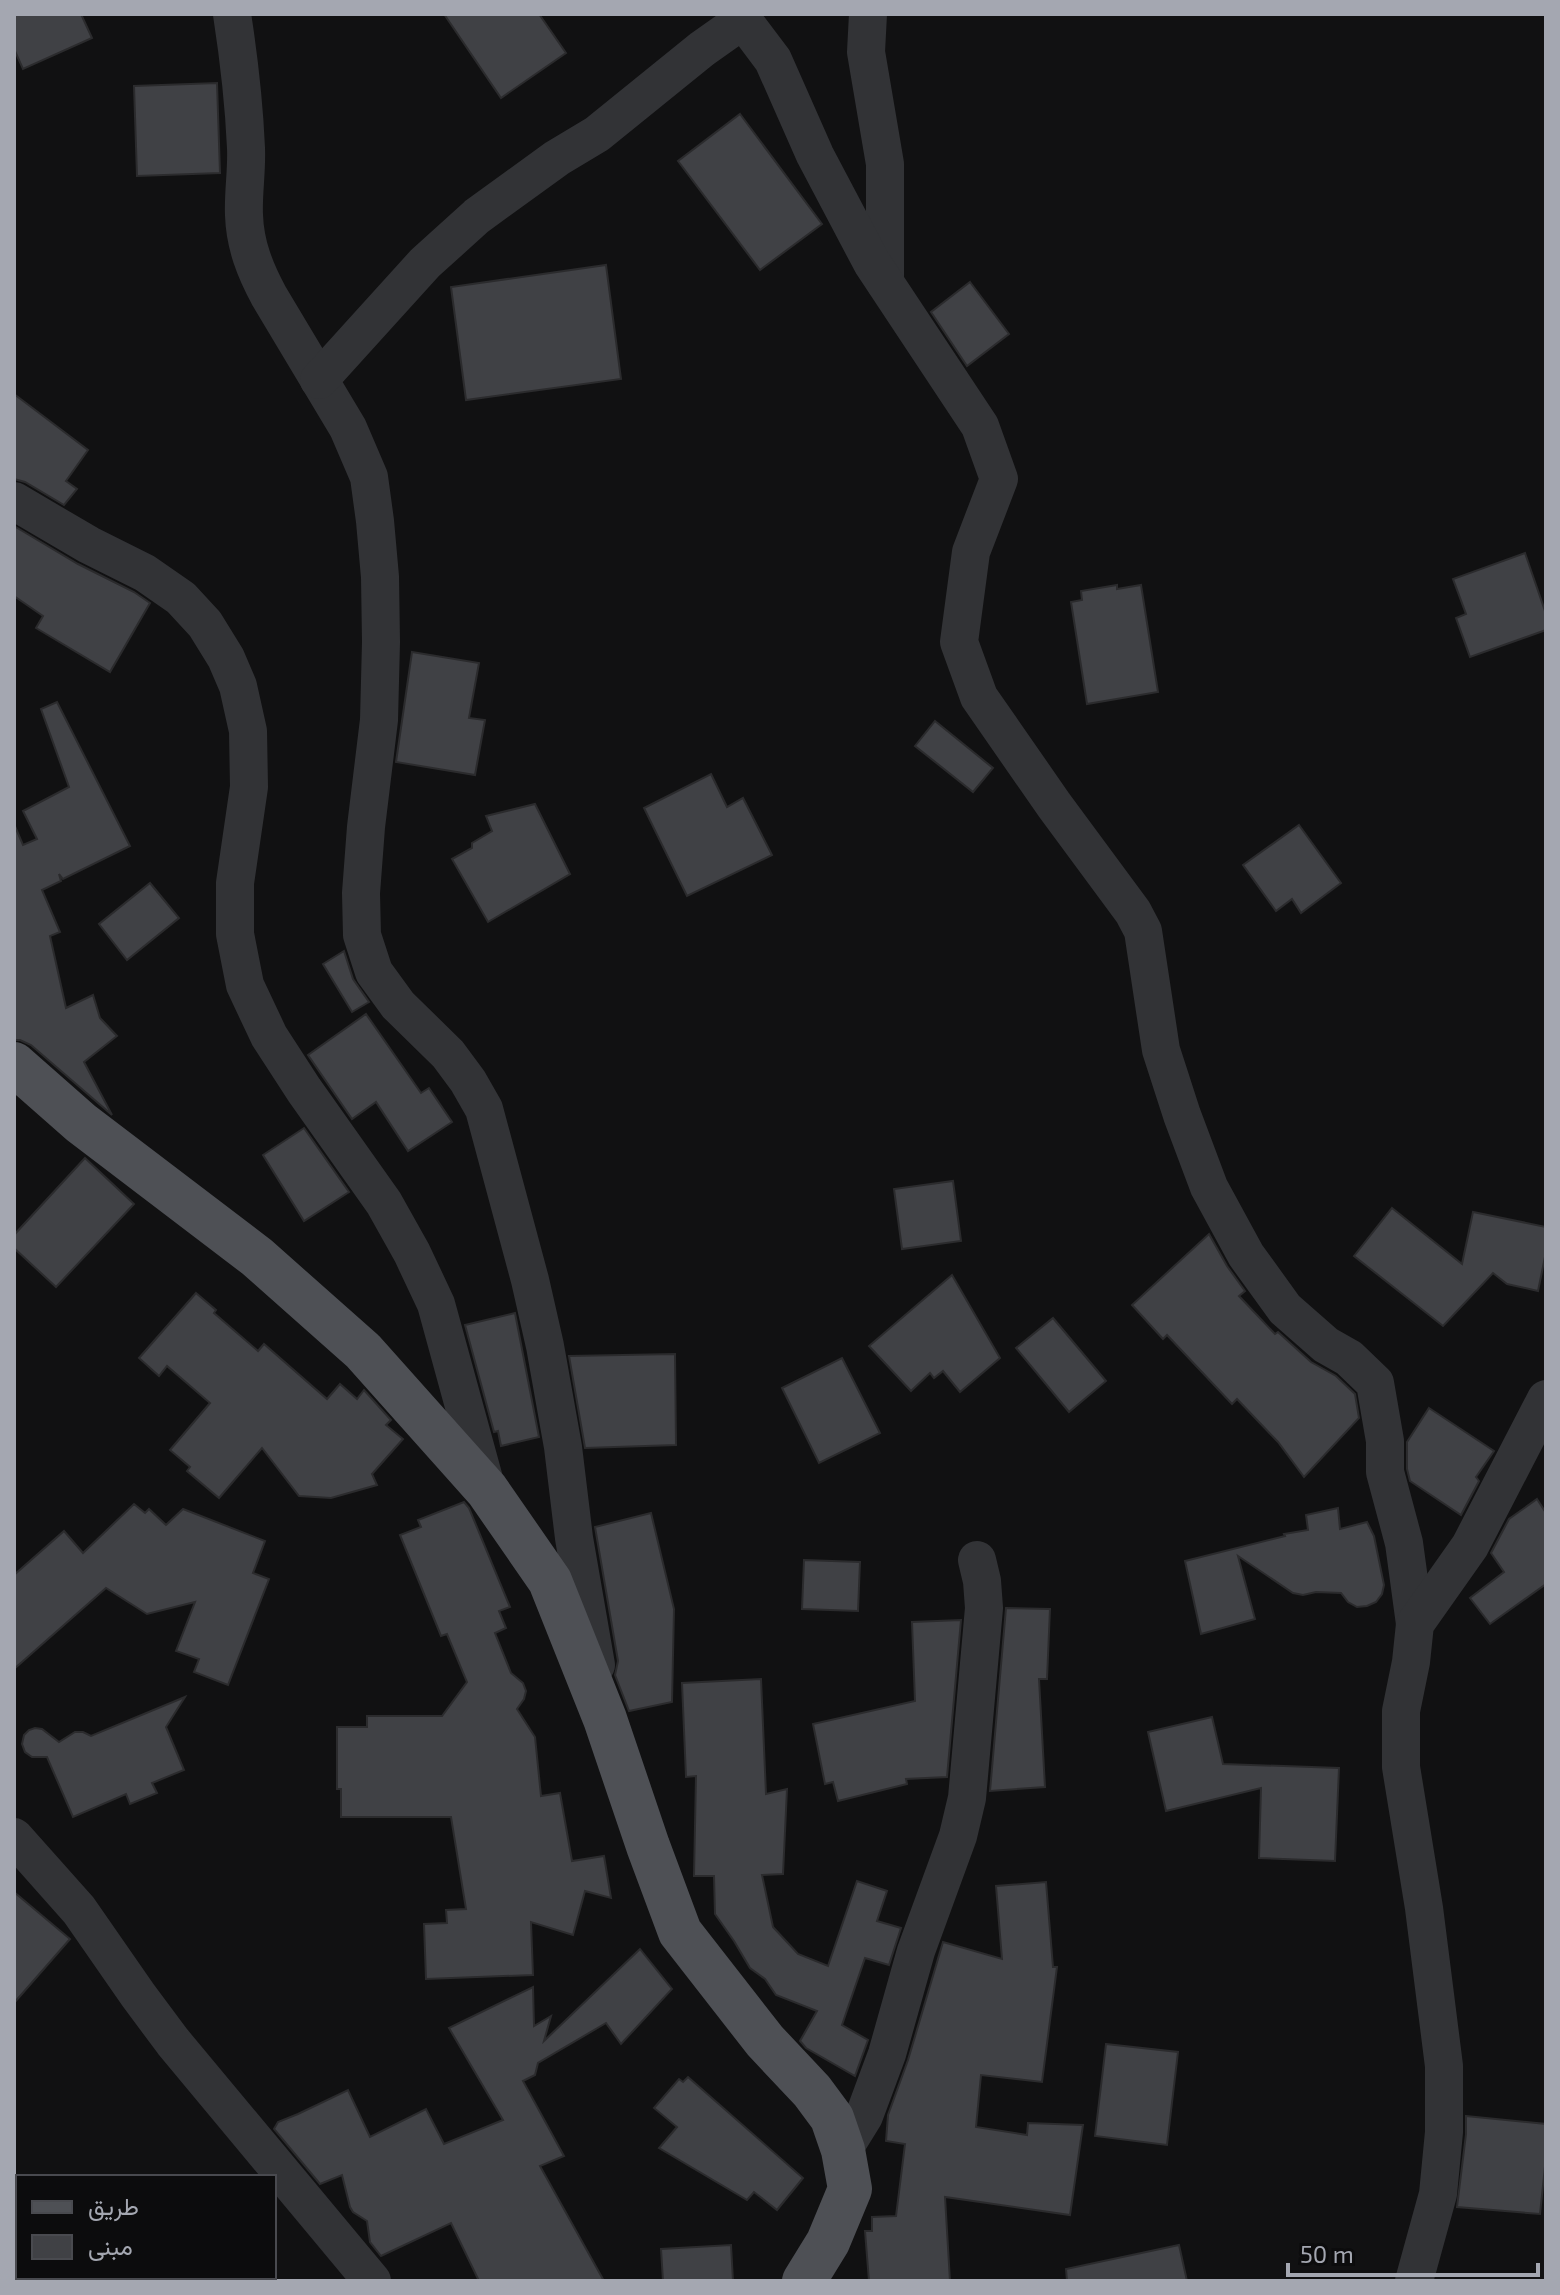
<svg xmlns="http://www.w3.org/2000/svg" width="1560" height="2295" font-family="'Exo 2',Vazirmatn,sans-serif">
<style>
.building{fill:#404145;stroke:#2b2b2d;stroke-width:2}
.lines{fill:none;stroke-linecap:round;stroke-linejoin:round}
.minor{stroke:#323336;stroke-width:38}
.major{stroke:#4e5055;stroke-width:44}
</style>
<rect width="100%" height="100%" fill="#111112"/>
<!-- building -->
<g class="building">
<path d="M 14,14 L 81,14 L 92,38 L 23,69 L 14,49 Z"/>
<path d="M 444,14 L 539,14 L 566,53 L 501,98 Z"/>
<path d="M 217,83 L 220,173 L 137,176 L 134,86 Z"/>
<path d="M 740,114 L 822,224 L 760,270 L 678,161 Z"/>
<path d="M 606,265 L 621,379 L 466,400 L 451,287 Z"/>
<path d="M 970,282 L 1009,334 L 967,366 L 931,312 Z"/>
<path d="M 14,394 L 88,450 L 66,481 L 77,489 L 64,505 L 25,482 L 14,479 Z"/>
<path d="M 14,526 L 78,564 L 134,592 L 150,603 L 110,672 L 36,628 L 43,616 L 14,596 Z"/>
<path d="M 1525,553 L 1546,614 L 1546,630 L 1470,657 L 1456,618 L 1466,614 L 1453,579 Z"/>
<path d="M 1117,585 L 1117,589 L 1141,585 L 1158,692 L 1087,704 L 1071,602 L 1082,600 L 1081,591 Z"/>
<path d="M 412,652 L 479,663 L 469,718 L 485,720 L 475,775 L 396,762 Z"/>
<path d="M 57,702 L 130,846 L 63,879 L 59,874 L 61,881 L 42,890 L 60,932 L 50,936 L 66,1008 L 93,995 L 100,1018 L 117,1036 L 84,1062 L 112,1115 L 31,1045 L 20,1040 L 14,1040 L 14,824 L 23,845 L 37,839 L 23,811 L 69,787 L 41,709 Z"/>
<path d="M 935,721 L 993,768 L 973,792 L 915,746 Z"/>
<path d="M 711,774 L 727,807 L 743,798 L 772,855 L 687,896 L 644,808 Z"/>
<path d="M 535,804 L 570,874 L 488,922 L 452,859 L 472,848 L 472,843 L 492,831 L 486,816 Z"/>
<path d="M 1299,825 L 1341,883 L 1301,913 L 1292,899 L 1276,911 L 1243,865 Z"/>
<path d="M 150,883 L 179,918 L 127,960 L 99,924 Z"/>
<path d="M 344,951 L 353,979 L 369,1002 L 352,1012 L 323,964 Z"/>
<path d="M 366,1014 L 421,1093 L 429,1088 L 452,1122 L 408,1151 L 376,1102 L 352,1119 L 308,1055 Z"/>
<path d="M 304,1128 L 349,1192 L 304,1221 L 263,1155 Z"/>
<path d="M 85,1158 L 134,1204 L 56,1287 L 14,1248 L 14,1235 Z"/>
<path d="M 953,1181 L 961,1241 L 902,1249 L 894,1189 Z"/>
<path d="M 1392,1208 L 1462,1264 L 1473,1212 L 1546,1227 L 1546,1252 L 1538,1291 L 1507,1284 L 1493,1273 L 1443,1326 L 1354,1256 Z"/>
<path d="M 1209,1234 L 1227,1266 L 1245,1291 L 1239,1296 L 1275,1334 L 1278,1332 L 1311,1362 L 1336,1376 L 1355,1394 L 1359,1418 L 1304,1477 L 1278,1442 L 1237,1399 L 1232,1404 L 1167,1335 L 1163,1339 L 1132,1305 Z"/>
<path d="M 952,1275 L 1000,1358 L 960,1392 L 943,1371 L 934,1378 L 930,1373 L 911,1391 L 869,1346 Z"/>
<path d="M 196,1293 L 216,1310 L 214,1313 L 258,1351 L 264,1344 L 327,1399 L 340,1384 L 357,1399 L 364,1390 L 391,1420 L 386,1425 L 403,1439 L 372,1474 L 377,1485 L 331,1498 L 299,1496 L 262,1448 L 219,1498 L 187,1471 L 190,1467 L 170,1450 L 210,1403 L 167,1366 L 159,1376 L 139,1358 Z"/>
<path d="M 515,1313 L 539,1437 L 501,1446 L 498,1431 L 494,1432 L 465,1325 Z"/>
<path d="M 1053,1318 L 1106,1381 L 1069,1412 L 1016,1348 Z"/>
<path d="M 675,1354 L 676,1445 L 585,1448 L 569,1356 Z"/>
<path d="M 842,1358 L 880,1433 L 819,1463 L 782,1388 Z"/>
<path d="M 1429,1408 L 1494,1451 L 1476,1477 L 1479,1481 L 1461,1515 L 1410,1481 L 1407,1469 L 1407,1442 Z"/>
<path d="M 1537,1499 L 1546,1513 L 1546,1584 L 1490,1624 L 1470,1598 L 1504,1572 L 1491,1553 L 1509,1519 Z"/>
<path d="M 464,1502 L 469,1508 L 510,1607 L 499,1611 L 506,1628 L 495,1633 L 511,1673 L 523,1683 L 526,1691 L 524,1699 L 517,1709 L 535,1737 L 541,1796 L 560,1793 L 572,1861 L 604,1856 L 611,1898 L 585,1891 L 573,1935 L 531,1922 L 533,1975 L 426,1979 L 424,1924 L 447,1923 L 446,1910 L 466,1909 L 451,1817 L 341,1817 L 341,1789 L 337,1789 L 337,1727 L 367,1727 L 367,1716 L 442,1716 L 467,1682 L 447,1634 L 441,1636 L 400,1535 L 421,1527 L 418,1520 Z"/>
<path d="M 134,1504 L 145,1513 L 149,1509 L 166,1525 L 183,1509 L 265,1541 L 253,1573 L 269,1579 L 228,1685 L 194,1672 L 199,1659 L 176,1651 L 195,1602 L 147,1614 L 106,1588 L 14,1669 L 14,1575 L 64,1531 L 83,1553 Z"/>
<path d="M 1338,1508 L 1340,1529 L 1367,1522 L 1374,1536 L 1384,1585 L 1382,1594 L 1376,1602 L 1367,1606 L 1357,1607 L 1348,1602 L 1341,1593 L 1316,1592 L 1303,1595 L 1293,1593 L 1238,1556 L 1255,1619 L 1201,1634 L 1185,1561 L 1285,1536 L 1284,1534 L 1308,1530 L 1306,1515 Z"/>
<path d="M 651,1513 L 674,1609 L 672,1702 L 629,1711 L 615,1675 L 618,1661 L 595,1527 Z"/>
<path d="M 804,1560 L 860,1562 L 858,1611 L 802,1609 Z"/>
<path d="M 1006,1608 L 1050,1609 L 1047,1679 L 1039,1679 L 1045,1787 L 990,1791 Z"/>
<path d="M 961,1620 L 947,1777 L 906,1779 L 907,1784 L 838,1801 L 833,1782 L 825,1784 L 813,1724 L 915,1701 L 912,1622 Z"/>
<path d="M 761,1679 L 766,1794 L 787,1789 L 783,1874 L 762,1875 L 773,1927 L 798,1954 L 828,1966 L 857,1881 L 887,1891 L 877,1921 L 901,1928 L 889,1965 L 865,1958 L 842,2025 L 868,2040 L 855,2076 L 806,2048 L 800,2041 L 817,2011 L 776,1995 L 765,1979 L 750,1968 L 734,1941 L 715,1914 L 714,1876 L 694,1876 L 696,1776 L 686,1777 L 682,1683 Z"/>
<path d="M 185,1697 L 166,1727 L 184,1770 L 152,1783 L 157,1793 L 130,1804 L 126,1794 L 73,1817 L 47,1757 L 32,1757 L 25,1752 L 22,1744 L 24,1735 L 29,1730 L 35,1728 L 42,1729 L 59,1742 L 75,1732 L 83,1732 L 91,1736 Z"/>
<path d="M 1212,1717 L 1223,1764 L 1339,1768 L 1335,1861 L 1259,1858 L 1261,1788 L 1166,1811 L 1148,1732 Z"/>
<path d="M 1046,1882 L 1053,1967 L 1057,1967 L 1042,2082 L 981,2075 L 976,2127 L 1027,2135 L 1028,2123 L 1083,2125 L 1070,2215 L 945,2197 L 950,2281 L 869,2281 L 865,2231 L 872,2231 L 872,2217 L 896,2216 L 905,2144 L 886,2141 L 888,2115 L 908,2060 L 943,1942 L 1002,1959 L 996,1886 Z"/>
<path d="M 14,1892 L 70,1939 L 14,2003 Z"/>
<path d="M 640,1949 L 672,1989 L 621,2044 L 606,2023 L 538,2063 L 535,2075 L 523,2081 L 564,2156 L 540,2166 L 604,2281 L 479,2281 L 451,2223 L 381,2256 L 370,2242 L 367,2221 L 353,2212 L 350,2207 L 342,2175 L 320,2184 L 274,2129 L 278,2122 L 298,2114 L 348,2090 L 370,2137 L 426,2109 L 444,2144 L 503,2120 L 449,2028 L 533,1987 L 534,2026 L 551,2016 L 544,2041 Z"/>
<path d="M 1106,2044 L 1178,2052 L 1167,2145 L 1095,2136 Z"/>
<path d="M 688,2077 L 803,2178 L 777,2210 L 754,2192 L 747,2200 L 659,2148 L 677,2127 L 654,2108 L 679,2079 L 683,2082 Z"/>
<path d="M 1466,2116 L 1546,2124 L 1546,2157 L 1540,2214 L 1457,2207 L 1466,2134 Z"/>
<path d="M 731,2245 L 733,2281 L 663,2281 L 661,2249 Z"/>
<path d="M 1179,2245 L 1187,2281 L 1067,2281 L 1066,2269 Z"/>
</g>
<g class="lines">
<!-- minor -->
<g class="minor">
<path d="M 232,14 C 239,59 244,103 246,148 C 247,171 243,193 244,215 C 245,245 255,270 269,296 L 348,428 L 369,477 L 375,521 L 380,577 L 381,642 L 379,720 L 366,827 L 361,893 L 362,935 L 374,972 L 398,1005 L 448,1054 L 468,1081 L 484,1109 L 530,1280 L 545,1346 L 563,1447 L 574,1538 L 596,1665"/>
<path d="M 868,14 L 866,52 L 885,164 L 885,282"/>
<path d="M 319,380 L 425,263 L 477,216 L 557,158 L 597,134 L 702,49 L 743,20 L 773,60 L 815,155 L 872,263 L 980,426 L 999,479 L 971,552 L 959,642 L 979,697 L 1054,805 L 1133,912 L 1143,931 L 1161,1050 L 1182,1115 L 1209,1187 L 1246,1255 L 1285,1309 L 1326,1345 L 1349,1358 L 1375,1383 L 1385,1441 L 1385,1472 L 1404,1543 L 1415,1624"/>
<path d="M 14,501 L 89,545 L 145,573 L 181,598 L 205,624 L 226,658 L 238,686 L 248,731 L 249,787 L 235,883 L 235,934 L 245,985 L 269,1036 L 304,1090 L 384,1203 L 412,1253 L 436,1304 L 487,1490"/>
<path d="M 14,1837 L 79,1910 L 138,1995 L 173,2042 L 372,2281"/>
<path d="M 843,2150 L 864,2116 L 887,2054 L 916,1951 L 958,1836 L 967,1798 L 984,1608 L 982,1581 L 977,1560"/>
<path d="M 1414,2281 L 1438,2194 L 1444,2132 L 1444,2066 L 1424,1908 L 1401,1767 L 1401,1711 L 1411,1662 L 1415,1624 L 1470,1546 L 1546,1399"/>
</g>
<!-- major -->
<path class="major" d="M 14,1064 L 81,1123 L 257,1257 L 363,1351 L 487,1490 L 550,1581 L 605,1719 L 648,1846 L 680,1932 L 765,2041 L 812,2091 L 832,2118 L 843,2150 L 850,2189 L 828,2242 L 804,2281"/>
</g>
<!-- border -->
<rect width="1560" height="2295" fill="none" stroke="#a4a7b1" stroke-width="32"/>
<!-- legend -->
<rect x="16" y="2175" width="260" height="104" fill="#0c0c0d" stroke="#494a4f" stroke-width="2"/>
<rect x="32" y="2201" width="40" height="12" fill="#4e5055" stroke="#494a4f" stroke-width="2"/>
<text x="88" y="2215" font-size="24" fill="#a4a7b1">طريق</text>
<rect x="32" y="2235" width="40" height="24" fill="#404145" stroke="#494a4f" stroke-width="2"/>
<text x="88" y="2255" font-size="24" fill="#a4a7b1">مبنى</text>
<!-- scale -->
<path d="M1288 2263v12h250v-12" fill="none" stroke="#a4a7b1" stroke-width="4"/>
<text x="1300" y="2263" font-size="24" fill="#a4a7b1" stroke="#0c0c0d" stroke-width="6" paint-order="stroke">50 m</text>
</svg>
